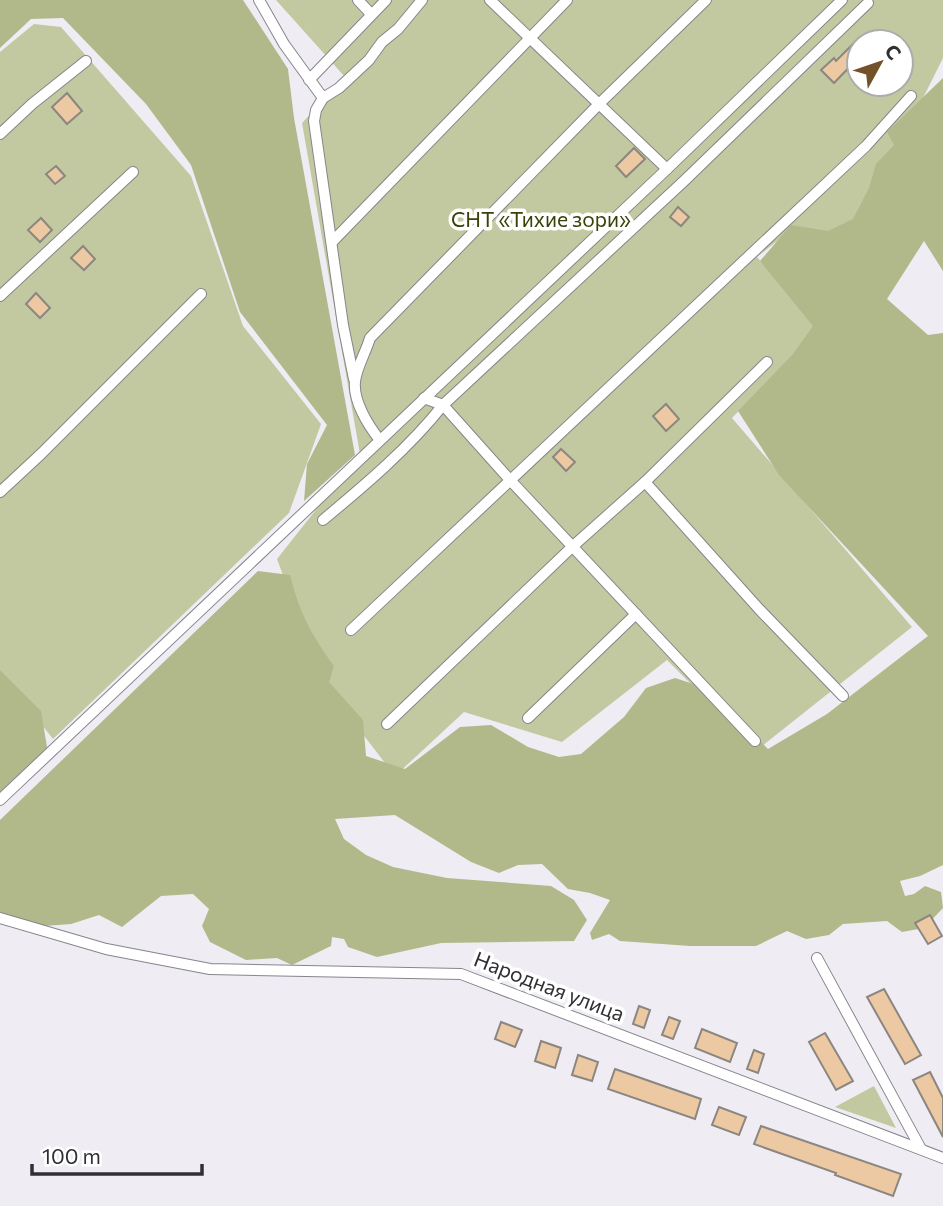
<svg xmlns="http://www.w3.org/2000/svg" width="943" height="1206" font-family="Commissioner,sans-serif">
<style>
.green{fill:#c2c9a0;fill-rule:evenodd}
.forest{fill:#b1b98a}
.building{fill:#ecc9a2;stroke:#8c8680;stroke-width:2}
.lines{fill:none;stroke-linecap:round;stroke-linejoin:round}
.minor-casing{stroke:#87848c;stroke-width:12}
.minor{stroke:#fff;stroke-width:10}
.labels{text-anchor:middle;stroke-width:7;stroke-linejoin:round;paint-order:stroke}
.park-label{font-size:21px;fill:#3b4108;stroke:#fff}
.street-label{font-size:21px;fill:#302f32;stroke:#fff}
</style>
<rect width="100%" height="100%" fill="#efecf4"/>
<!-- green -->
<g class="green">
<path d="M 276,0 L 943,0 L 943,58 L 903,138 L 861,219 L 820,246 L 786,234 L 757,257 L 819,329 L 732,418 L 912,627 L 757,750 L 667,660 L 562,742 L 464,712 L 395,776 L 322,681 L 277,559 L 360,454 L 302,123 L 345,77 ZM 859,42 L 901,42 L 901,84 L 859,84 Z"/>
<path d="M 34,24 L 61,27 L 191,176 L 243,326 L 321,424 L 289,513 L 53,739 L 0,672 L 0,52 Z"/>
<path d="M 874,1086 L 896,1128 L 835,1107 Z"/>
</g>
<!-- forest -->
<g class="forest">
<path d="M 0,0 L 243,0 L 288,69 L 294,118 L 355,455 L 304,501 L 307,464 L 327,425 L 240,312 L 191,165 L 146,104 L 63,18 L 31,19 L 0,48 Z"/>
<path d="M 943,78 L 943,271 L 924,241 L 887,299 L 928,335 L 943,333 L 943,865 L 920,876 L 900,881 L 905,896 L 914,894 L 925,886 L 941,892 L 943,908 L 924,928 L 902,932 L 887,921 L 843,924 L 829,935 L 806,939 L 787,931 L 756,946 L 690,946 L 620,941 L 609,934 L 592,940 L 590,933 L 610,900 L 590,893 L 568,889 L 542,864 L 518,865 L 499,873 L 471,862 L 395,815 L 335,819 L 344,839 L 366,855 L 393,867 L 447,878 L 551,886 L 574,900 L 587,920 L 574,941 L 441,943 L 377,957 L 348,947 L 344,939 L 332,937 L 331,946 L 292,965 L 277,958 L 246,960 L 210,942 L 202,926 L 209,909 L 193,894 L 161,896 L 122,927 L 99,915 L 71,924 L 44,926 L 0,912 L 0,820 L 258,571 L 290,575 C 300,614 311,634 334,666 L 329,682 L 363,720 L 366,756 L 405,769 L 460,727 L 491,725 L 528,747 L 559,757 L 581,754 L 624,717 L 646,688 L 675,678 L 709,689 L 768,749 L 827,714 L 928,636 L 779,475 L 738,411 L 793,354 L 813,326 L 760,261 L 791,225 L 828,231 L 853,219 L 869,188 L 876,164 L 894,145 L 887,132 Z"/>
<path d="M 0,670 L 41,711 L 48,753 L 0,796 Z"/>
</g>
<!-- building -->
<g class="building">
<path d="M 859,38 L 859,57 L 834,83 L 821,70 L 834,58 L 836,61 Z"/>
<path d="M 67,93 L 82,111 L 67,124 L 52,107 Z"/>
<path d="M 634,148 L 645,159 L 626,177 L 616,166 Z"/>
<path d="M 56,166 L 65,176 L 55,184 L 46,174 Z"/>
<path d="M 678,207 L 689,217 L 681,226 L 670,217 Z"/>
<path d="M 41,218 L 52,230 L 40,242 L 28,230 Z"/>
<path d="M 83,246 L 95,259 L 84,270 L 71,258 Z"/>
<path d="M 36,293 L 50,308 L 40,318 L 26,304 Z"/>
<path d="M 666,404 L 679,419 L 666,431 L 653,416 Z"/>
<path d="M 561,449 L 575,462 L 566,471 L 553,457 Z"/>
<path d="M 930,915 L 942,936 L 928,944 L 915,923 Z"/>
<path d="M 884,989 L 921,1055 L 905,1064 L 867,997 Z"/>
<path d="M 639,1006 L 650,1010 L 644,1028 L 633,1024 Z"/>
<path d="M 669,1017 L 680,1021 L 673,1039 L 662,1035 Z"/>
<path d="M 501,1022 L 522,1030 L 515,1047 L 495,1039 Z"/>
<path d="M 702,1029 L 737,1043 L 730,1062 L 695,1048 Z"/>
<path d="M 825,1033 L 853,1081 L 836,1090 L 809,1042 Z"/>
<path d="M 541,1041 L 561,1048 L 555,1068 L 535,1061 Z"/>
<path d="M 754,1050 L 764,1054 L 758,1073 L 747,1069 Z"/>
<path d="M 578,1055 L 598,1062 L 592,1081 L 572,1075 Z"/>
<path d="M 615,1069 L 701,1099 L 695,1119 L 608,1089 Z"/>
<path d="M 930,1072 L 943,1098 L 943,1137 L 913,1080 Z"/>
<path d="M 719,1107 L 746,1117 L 739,1135 L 712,1125 Z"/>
<path d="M 761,1126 L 901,1174 L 893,1196 L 835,1175 L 836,1173 L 754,1144 Z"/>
</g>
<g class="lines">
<defs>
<g id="minor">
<path d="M 259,0 L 284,44 L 323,98 L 339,88 L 369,60 L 382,42 L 398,29 L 422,0"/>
<path d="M 358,0 L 371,14"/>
<path d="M 490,0 L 667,169"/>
<path d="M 309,80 L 386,0"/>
<path d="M 323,98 L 316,110 L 314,121 L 343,325 L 354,379"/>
<path d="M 0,134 L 32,104 L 86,61"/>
<path d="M 333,241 L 567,0"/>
<path d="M 0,296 L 133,172"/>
<path d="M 424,398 L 443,405 L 510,480 L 755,741"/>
<path d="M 379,439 C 368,425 353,401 355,382 C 356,368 366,352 370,338 L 600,103 L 706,0"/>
<path d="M 645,482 L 759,609 L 843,696"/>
<path d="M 0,492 L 41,454 L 201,294"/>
<path d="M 323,520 C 365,485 409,448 443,405 L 684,181 L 868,3"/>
<path d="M 351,630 L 866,146 L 911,96"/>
<path d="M 528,718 L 636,614"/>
<path d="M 387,724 L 572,547 L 645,482 L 767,362"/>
<path d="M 0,800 L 667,169 L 842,0"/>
<path d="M 0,918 L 106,949 L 210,969 L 461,974 L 943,1158"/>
<path d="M 817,958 L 921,1149"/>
</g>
</defs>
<!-- minor casing -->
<use href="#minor" class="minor-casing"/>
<!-- minor -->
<use href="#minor" class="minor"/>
</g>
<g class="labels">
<!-- park labels -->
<g class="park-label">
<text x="541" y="227">СНТ «Тихие зори»</text>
</g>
<!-- street labels -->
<g class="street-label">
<text transform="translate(549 987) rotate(21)" y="7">Народная улица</text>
</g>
</g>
<!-- north arrow -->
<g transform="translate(880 63) rotate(50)"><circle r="33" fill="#ffffff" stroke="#acacad" stroke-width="2"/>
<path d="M0-5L12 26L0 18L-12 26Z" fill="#735229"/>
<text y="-10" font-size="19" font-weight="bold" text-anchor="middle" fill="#302f32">С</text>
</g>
<!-- scale -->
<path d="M32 1164v10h170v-10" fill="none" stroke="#302f32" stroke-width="3.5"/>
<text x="42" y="1164" font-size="21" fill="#302f32" stroke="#ffffff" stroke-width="5" paint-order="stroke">100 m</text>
</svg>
